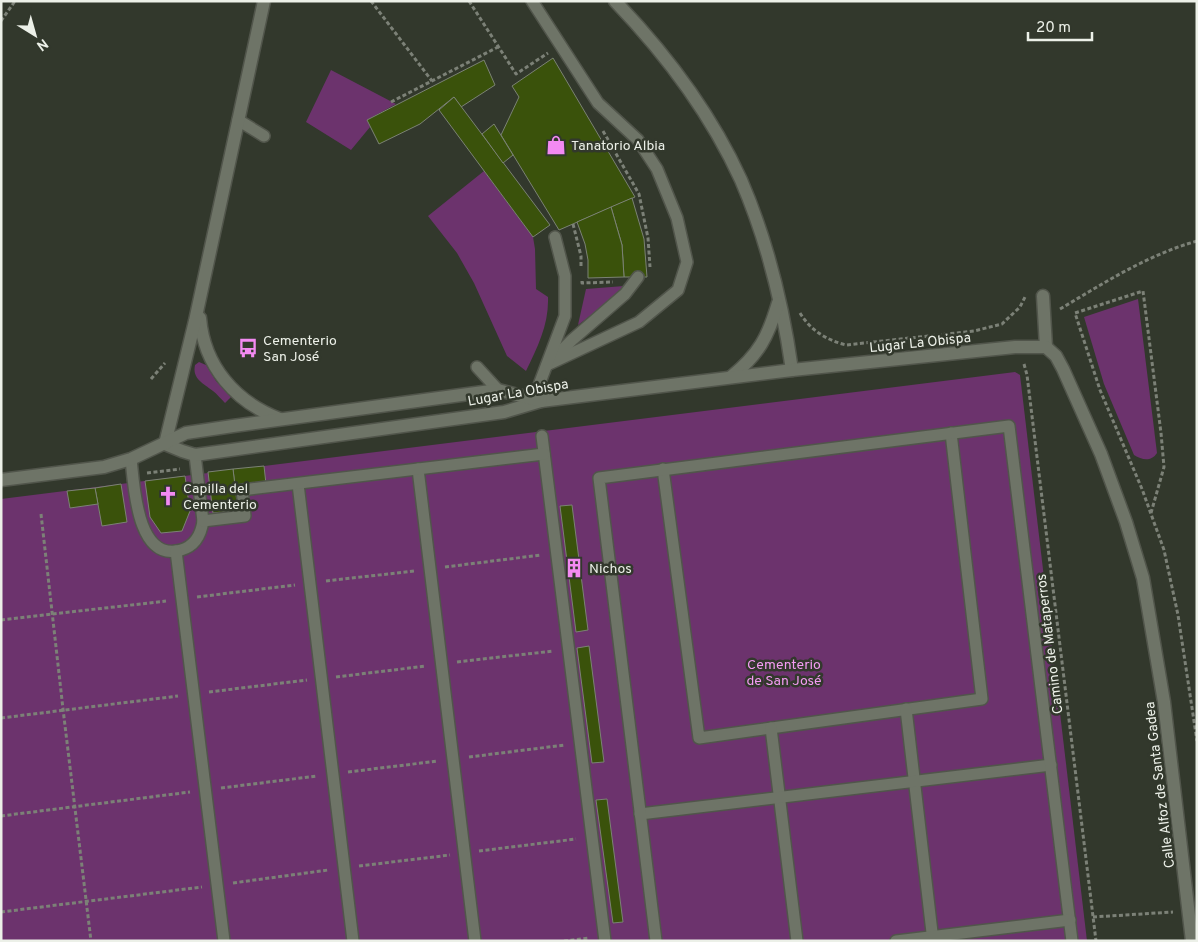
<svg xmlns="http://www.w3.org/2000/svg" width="1198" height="942" font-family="Overpass,sans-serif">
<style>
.green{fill:#6c336d}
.building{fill:#3a520b;stroke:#7b8274}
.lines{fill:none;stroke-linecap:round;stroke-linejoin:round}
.service-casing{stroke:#51554b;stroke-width:14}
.minor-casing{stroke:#51554b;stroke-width:15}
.path{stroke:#7c8177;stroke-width:3;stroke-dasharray:4 2.5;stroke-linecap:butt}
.service{stroke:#6e7467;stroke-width:11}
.minor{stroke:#6e7467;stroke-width:12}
.labels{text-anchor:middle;stroke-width:5;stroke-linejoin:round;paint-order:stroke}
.poi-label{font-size:14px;fill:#ecf0e8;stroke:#32382c;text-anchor:start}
.street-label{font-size:14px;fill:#ecf0e8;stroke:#32382c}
.park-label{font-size:14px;fill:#f49bf3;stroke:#32382c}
</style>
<rect width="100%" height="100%" fill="#32382c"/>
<!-- green -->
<g class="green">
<path d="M 331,70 L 396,104 L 367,120 L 370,127 L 351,150 L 306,122 Z"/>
<path d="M 484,171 L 533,237 L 535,249 L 536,289 L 548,297 C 549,324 538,346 526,371 L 507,356 L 474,283 L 457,253 L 428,216 Z"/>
<path d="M 624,286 L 602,307 L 578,325 L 586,289 Z"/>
<path d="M 1138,299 L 1157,453 C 1151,462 1142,460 1134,455 L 1104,384 L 1084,317 Z"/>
<path d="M 199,362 L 206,365 L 216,381 L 231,397 L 225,403 C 221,399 217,394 213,391 C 203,383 192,379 195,365 Z"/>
<path d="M 1015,372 L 1020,375 L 1087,941 L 1,941 L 1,499 Z"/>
</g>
<!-- building -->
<g class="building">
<path d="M 553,58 L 635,197 L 559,230 L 501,135 L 519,97 L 512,86 Z"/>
<path d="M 484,60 L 495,85 L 461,107 L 454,97 L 420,124 L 379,144 L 367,120 Z"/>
<path d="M 454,97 L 550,225 L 533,237 L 439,110 Z"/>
<path d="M 494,124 L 513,155 L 503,163 L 482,134 Z"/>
<path d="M 632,198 L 644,239 L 647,277 L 624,277 L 622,245 L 611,207 Z"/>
<path d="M 611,207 L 622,245 L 624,277 L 588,278 L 588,260 L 585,244 L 577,222 Z"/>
<path d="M 264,466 L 266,484 L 235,487 L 233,469 Z"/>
<path d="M 233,469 L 238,510 L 213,513 L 208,472 Z"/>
<path d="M 185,476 L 190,511 L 182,531 L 161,533 L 150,517 L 145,481 Z"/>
<path d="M 121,484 L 127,522 L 102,526 L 95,488 Z"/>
<path d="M 95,488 L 98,504 L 70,508 L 67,491 Z"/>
<path d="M 572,505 L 588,630 L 576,632 L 560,506 Z"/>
<path d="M 589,646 L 604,762 L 592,763 L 577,648 Z"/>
<path d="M 607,799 L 623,922 L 613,923 L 596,800 Z"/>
</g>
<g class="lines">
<defs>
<g id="service">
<path d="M 532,1 L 598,103 L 638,140 L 657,169 L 677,218 L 687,262 L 678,290 L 639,322 L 547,365"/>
<path d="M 238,120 L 264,136"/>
<path d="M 550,362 L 572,340 L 625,294 L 638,277"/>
<path d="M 477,367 L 498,390"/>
<path d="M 541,401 L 539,385 L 565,316 L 565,276 L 555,237"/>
<path d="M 542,436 L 605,941"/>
<path d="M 131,459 C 134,486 137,563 181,550 C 195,546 201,535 203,521 L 195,455"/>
<path d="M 418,469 L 475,941"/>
<path d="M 663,469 L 699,738 L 982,699 L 951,433"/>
<path d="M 298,484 L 353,941"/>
<path d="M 203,521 L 245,516 L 242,490 L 544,454"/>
<path d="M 176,551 L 224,941"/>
<path d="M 906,709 L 933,941"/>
<path d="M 771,728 L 797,941"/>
<path d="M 640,814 L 1051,765"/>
<path d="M 656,941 L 599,478 L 1009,426 L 1072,941"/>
<path d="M 896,941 L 1070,920"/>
</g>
<g id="minor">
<path d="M 615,1 C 665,53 711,114 741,180 C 767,240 783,306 792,370"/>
<path d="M 1043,296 L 1046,347"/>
<path d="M 200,318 C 204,366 235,402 280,419"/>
<path d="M 1046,347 L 1056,356 L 1063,369 L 1101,454 L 1126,522 L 1143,578 L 1164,702 L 1192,941"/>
<path d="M 731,377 C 759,354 768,337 778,303"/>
<path d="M 165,444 L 182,451 L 195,455 L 504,412 L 541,401 L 792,370 L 1015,347 L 1046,347"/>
<path d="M 165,444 L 195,321 L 264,1"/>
<path d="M 1,480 L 104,467 L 131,459 L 186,433 L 233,426 L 498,390 L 541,401"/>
</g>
</defs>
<!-- service casing -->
<use href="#service" class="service-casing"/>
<!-- minor casing -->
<use href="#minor" class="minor-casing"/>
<!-- path -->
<g class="path">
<path d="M 371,1 L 432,81"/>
<path d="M 469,1 L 516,74 L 548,53"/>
<path d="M 1,21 L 15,1"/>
<path d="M 391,102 L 498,47"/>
<path d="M 603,131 L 639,194 L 648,238 L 650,267"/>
<path d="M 573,224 L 581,256 L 581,267"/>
<path d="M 582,281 L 582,283 L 613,282"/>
<path d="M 1060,309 C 1104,283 1147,255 1197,241"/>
<path d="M 800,313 C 811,331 827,340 846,345 L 974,331 L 1002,324 L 1020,307 L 1026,295"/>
<path d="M 1024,364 L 1027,375 L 1096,941"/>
<path d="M 151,379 L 165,363"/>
<path d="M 147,473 L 180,469"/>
<path d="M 1151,513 L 1164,467 L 1161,433 L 1143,291 L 1075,313 L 1100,390 L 1142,489 L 1164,550 L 1178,615 L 1197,741"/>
<path d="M 41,514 L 63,709 L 91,941"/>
<path d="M 445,567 L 541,555"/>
<path d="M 326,581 L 414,571"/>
<path d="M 197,597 L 295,585"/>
<path d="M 1,620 L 166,601"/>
<path d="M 457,662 L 553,651"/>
<path d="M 336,677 L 426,666"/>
<path d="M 209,692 L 307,680"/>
<path d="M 1,718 L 178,696"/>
<path d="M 469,757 L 565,745"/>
<path d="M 348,772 L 438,761"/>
<path d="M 221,788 L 317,776"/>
<path d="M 1,816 L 190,792"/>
<path d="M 479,851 L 576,839"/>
<path d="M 359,866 L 450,855"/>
<path d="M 233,883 L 328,870"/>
<path d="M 1,912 L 202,887"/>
<path d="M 1093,917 L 1173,912"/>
<path d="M 564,941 L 589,938"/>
</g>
<!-- service -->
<use href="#service" class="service"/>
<!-- minor -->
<use href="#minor" class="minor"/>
</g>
<!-- icons -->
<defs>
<symbol id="shop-bare" viewBox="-9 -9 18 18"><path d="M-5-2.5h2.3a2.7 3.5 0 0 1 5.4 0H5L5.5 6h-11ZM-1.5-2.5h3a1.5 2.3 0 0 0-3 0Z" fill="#f38af2" stroke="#32382c" stroke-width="2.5" paint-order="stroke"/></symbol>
<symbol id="bus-bare" viewBox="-9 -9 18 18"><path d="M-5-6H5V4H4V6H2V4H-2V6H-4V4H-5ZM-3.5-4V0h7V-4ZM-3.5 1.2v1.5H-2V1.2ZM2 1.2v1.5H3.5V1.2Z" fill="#f38af2" stroke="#32382c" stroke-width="2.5" paint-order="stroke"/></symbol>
<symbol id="church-bare" viewBox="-9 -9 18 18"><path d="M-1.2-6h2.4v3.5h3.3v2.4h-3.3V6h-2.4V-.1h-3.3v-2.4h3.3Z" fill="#f38af2" stroke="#32382c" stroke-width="2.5" paint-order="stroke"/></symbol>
<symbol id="building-bare" viewBox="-9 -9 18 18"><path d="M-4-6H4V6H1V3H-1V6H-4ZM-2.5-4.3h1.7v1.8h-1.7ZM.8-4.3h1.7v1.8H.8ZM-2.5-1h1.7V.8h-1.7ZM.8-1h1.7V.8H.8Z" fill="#f38af2" stroke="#32382c" stroke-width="2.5" paint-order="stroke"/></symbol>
</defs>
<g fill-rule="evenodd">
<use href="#shop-bare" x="542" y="131" width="28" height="28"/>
<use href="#bus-bare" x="234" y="334" width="28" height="28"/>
<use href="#church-bare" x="154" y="482" width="28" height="28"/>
<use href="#building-bare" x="560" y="554" width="28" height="28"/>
</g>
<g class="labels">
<!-- poi labels -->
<g class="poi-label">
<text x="571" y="150">Tanatorio Albia</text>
<text x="263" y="345">Cementerio<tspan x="263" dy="16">San José</tspan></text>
<text x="183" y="493">Capilla del<tspan x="183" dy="16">Cementerio</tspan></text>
<text x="589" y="573">Nichos</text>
</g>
<!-- street labels -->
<g class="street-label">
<text transform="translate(920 342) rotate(-6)" y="5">Lugar La Obispa</text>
<text transform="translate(518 392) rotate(-10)" y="5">Lugar La Obispa</text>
<text transform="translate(1049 644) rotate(-97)" y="5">Camino de Mataperros</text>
<text transform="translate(1159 785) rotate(-97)" y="5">Calle Alfoz de Santa Gadea</text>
</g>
<!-- park labels -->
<g class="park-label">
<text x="784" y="669">Cementerio<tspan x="784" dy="16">de San José</tspan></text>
</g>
</g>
<!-- border -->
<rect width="1198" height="942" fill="none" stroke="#ecf0e8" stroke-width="5"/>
<!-- north arrow -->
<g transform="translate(35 35) rotate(143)" stroke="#32382c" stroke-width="4" paint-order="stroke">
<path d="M0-4L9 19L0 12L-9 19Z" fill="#ecf0e8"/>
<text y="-8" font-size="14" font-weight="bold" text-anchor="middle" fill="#ecf0e8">N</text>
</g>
<!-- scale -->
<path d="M1028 32v8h64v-8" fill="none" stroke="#ecf0e8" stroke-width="2.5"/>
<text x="1036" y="32" font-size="15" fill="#ecf0e8" stroke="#32382c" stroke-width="4" paint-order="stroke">20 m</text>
</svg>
